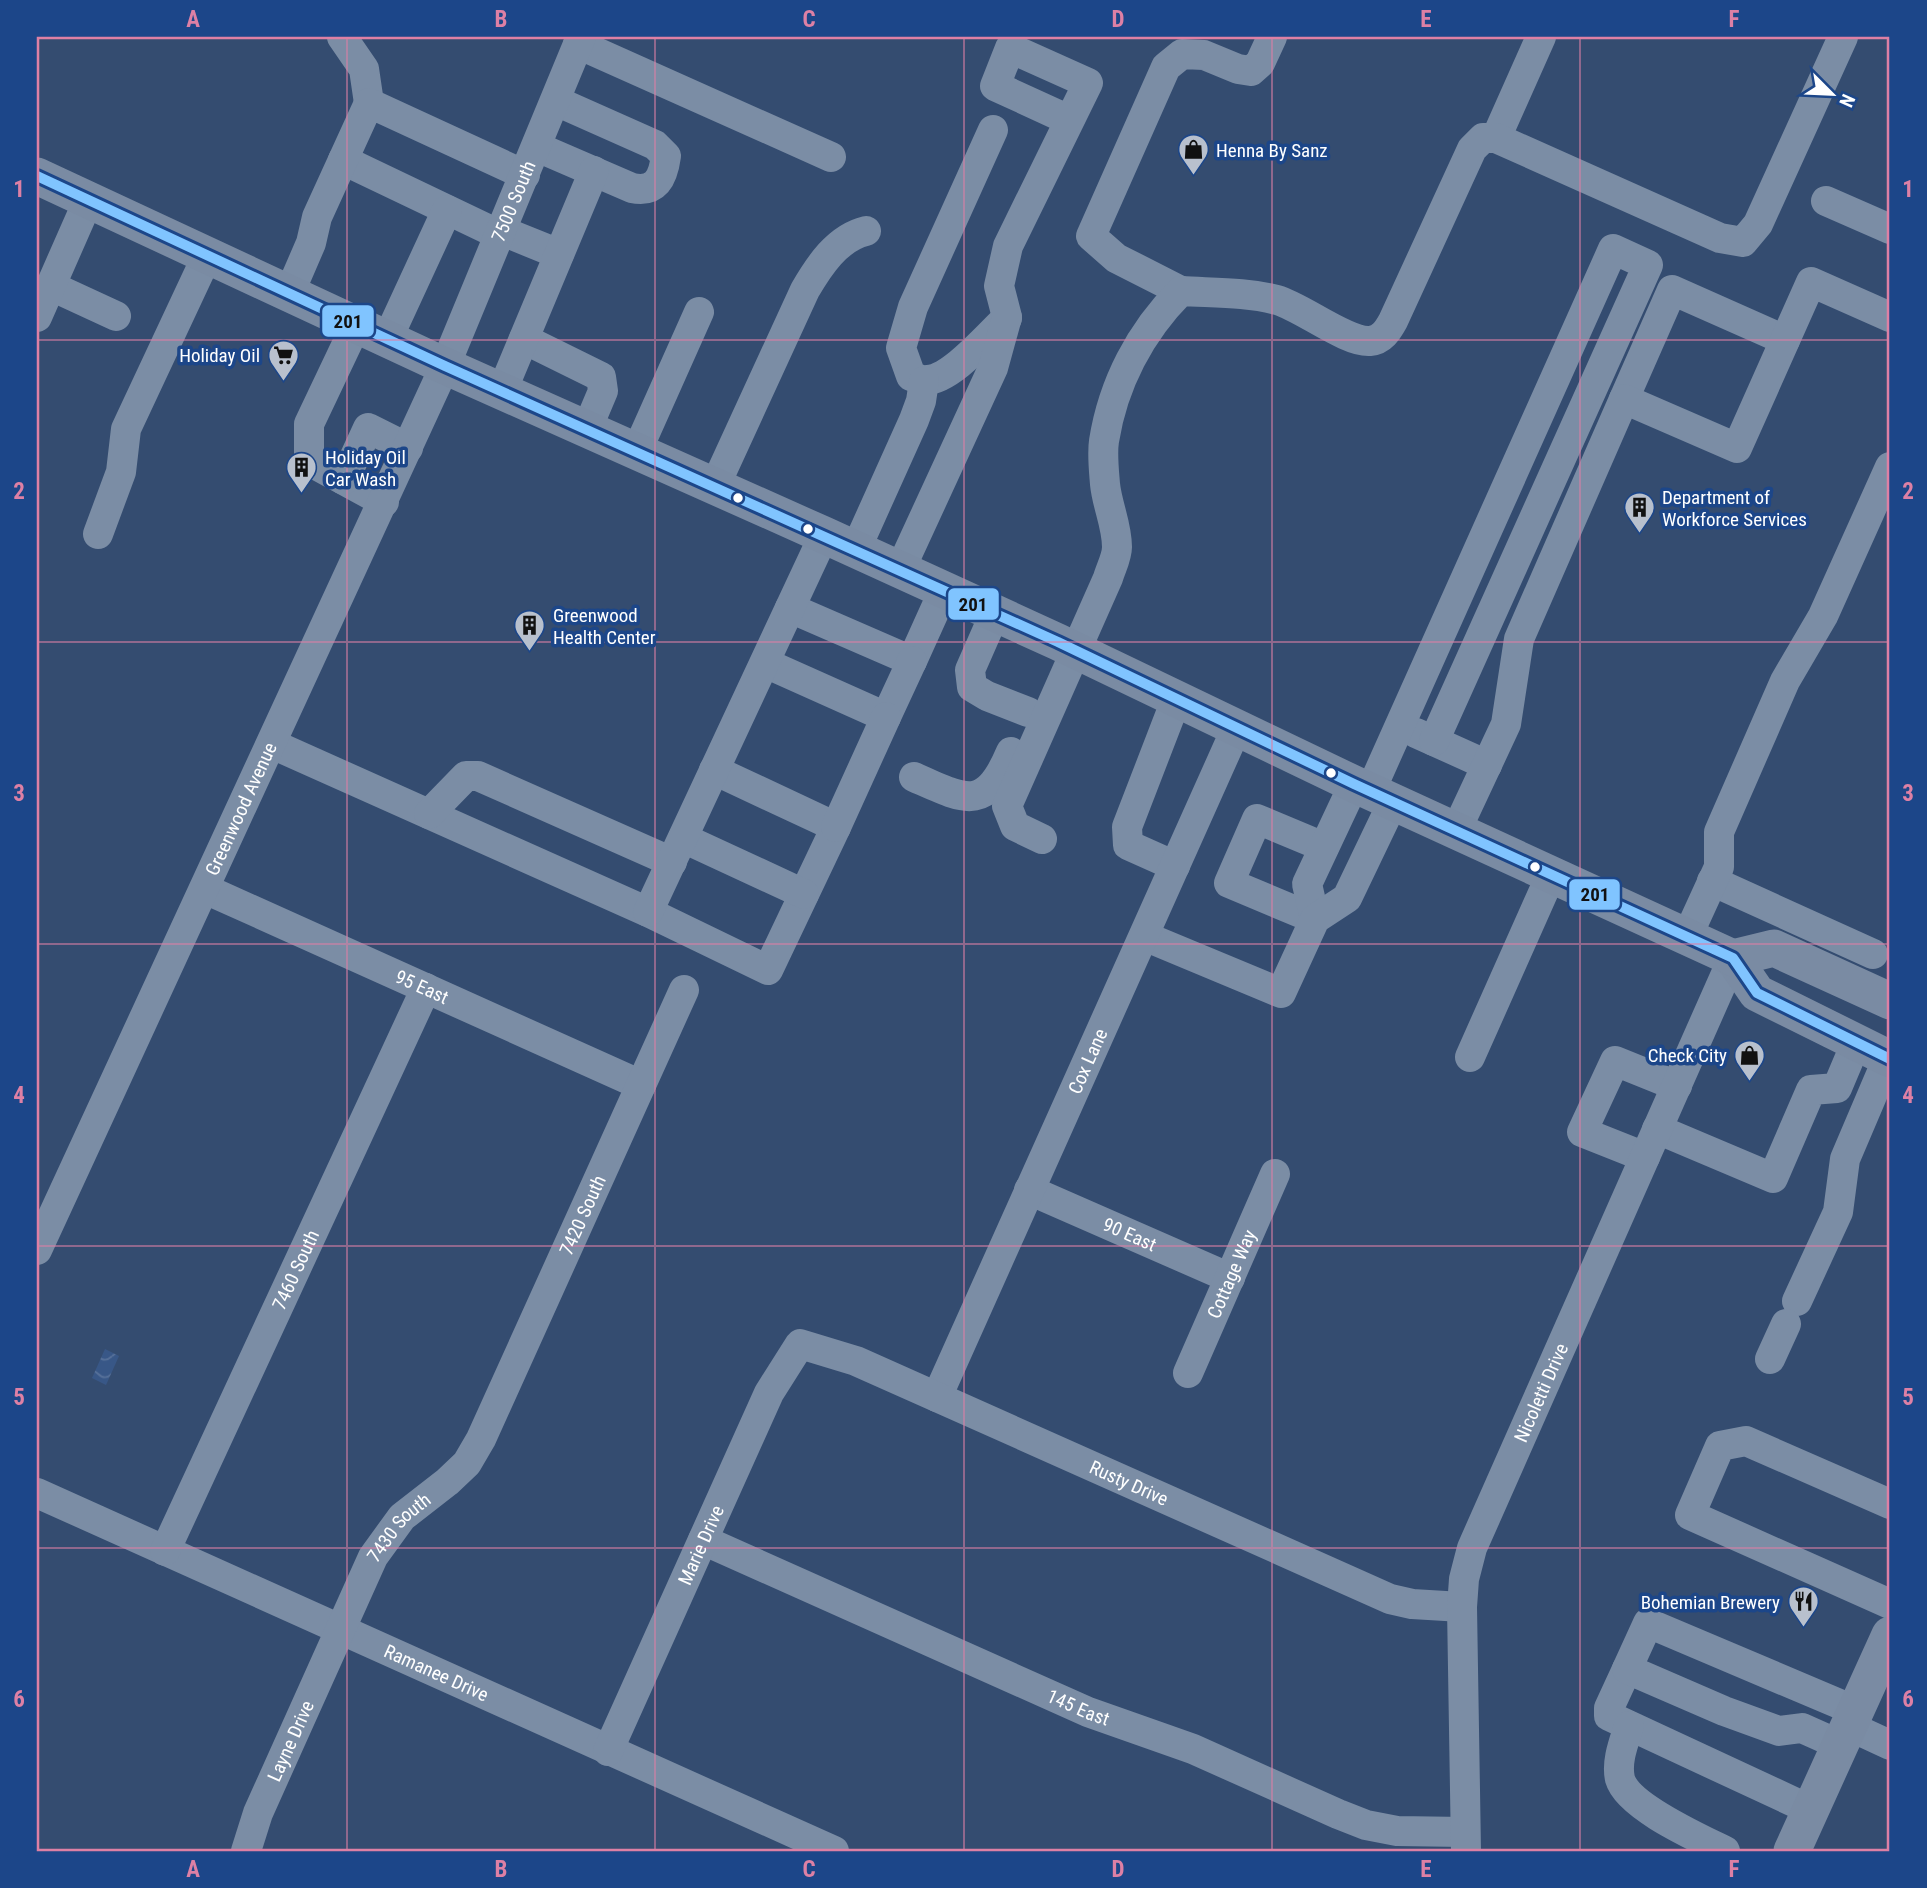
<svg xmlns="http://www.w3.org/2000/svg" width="1927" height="1888" font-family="'Roboto Condensed',sans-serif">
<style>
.water{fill:url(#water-waves)}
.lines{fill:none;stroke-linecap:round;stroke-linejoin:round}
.minor{stroke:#7b8da5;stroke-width:30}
.major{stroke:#7a8ba3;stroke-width:37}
.bus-1-casing{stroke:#1c4689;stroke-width:16}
.bus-1{stroke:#80c4ff;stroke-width:10}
.grid{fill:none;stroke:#dd80a5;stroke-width:2;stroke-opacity:0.55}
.bus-dot{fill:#fff;stroke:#1c4689;stroke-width:2.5}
.labels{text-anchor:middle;stroke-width:7;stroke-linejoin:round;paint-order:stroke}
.poi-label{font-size:19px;fill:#fff;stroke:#1c4689;text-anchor:start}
.street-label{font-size:19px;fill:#fff;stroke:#1c4689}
.line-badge{stroke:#1c4689;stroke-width:2.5}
.pale-badge-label{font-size:19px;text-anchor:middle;font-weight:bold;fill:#111}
.neatline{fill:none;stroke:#dd80a5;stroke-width:2.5}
.grid-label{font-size:23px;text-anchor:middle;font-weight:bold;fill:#dd80a5}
</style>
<defs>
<pattern id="water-waves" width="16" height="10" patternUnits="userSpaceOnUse" patternTransform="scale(1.75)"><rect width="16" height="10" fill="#385787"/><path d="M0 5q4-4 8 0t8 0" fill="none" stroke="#567099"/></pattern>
</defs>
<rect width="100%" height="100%" fill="#344c70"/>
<!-- water -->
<path class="water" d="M 105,1349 L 119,1356 L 106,1385 L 92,1378 Z"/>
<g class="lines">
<!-- minor -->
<g class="minor">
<path d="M 342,37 L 364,69 L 369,103"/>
<path d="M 578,44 L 831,157"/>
<path d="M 993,130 L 913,307 L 901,348 L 911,376 C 916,378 922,381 927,380 C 952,379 989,334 1007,318"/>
<path d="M 1496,138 L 1541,37"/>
<path d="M 537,147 L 632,188 C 656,193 663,178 666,156 L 655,145 L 556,101"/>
<path d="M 343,160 L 500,235"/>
<path d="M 1826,201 L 1890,229"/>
<path d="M 502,231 L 559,254"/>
<path d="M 51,286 L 116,316"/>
<path d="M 1181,291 L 1116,258 L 1091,236 L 1166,67 L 1182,54 L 1204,55 L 1238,69 L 1251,71 L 1260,63 L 1272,37"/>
<path d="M 289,294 L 311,243 L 317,217 L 369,103 L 525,175"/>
<path d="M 37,317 L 88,201"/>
<path d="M 356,325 L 309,424 L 309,461 L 384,502"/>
<path d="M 524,339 L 601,377 L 603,391 L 587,429"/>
<path d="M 387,340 L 447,210"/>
<path d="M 502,391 L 594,171"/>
<path d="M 1624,399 L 1672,290 L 1785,340"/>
<path d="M 637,451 L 699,312"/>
<path d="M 344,480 L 368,428 L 408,448"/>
<path d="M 715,486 L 805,290 C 819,266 837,238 866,231"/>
<path d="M 98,534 L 121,472 L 126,429 L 207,256"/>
<path d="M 856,549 L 914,420 L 921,401 L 924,381"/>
<path d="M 900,570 L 993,368 L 1007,317 L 999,286 L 1008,246 L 1088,83 L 1010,48 L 995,86 L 1069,120"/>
<path d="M 790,608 L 912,661 L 944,590"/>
<path d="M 995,613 L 970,670 L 972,687 L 987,696 L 1028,712"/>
<path d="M 765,663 L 886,717 L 912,661"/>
<path d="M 1416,733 L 1487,765"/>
<path d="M 272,744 L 648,912 L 768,970 L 836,827 L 714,770"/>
<path d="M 914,777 C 966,800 985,813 1011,752"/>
<path d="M 1370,792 L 1613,249 L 1648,265 L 1434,741"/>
<path d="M 429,814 L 466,776 L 478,776 L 672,862"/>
<path d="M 836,827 L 886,717"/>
<path d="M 1456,831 L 1506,724 L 1519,639 L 1624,399 L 1737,448 L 1811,282 L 1890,317"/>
<path d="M 683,838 L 804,894"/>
<path d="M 1042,839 L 1015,826 L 1007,806 L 1108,578 C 1111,568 1117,557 1117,547 C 1117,525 1107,505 1105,484 C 1104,471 1102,454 1104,441 C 1113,384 1140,332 1181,291 C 1213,293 1246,292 1277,300 C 1302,307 1347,343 1370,341 C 1382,340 1388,330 1393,321 L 1472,149 L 1483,138 L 1496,138 L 1720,238 L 1743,242 L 1758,224 L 1843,37"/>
<path d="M 1175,866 L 1128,845 L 1127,827 L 1176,700"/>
<path d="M 1712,881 L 1873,954"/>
<path id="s1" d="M 205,889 L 641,1085"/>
<path d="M 648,912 L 824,535"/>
<path d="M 1315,919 L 1229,883 L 1257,819 L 1324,847"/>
<path d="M 1315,919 L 1307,884 L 1354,784"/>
<path d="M 1144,936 L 1281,993 L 1315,919 L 1347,898 L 1393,802"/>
<path d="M 1687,937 L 1719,867 L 1719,832 L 1785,681 L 1823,616 L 1890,467"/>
<path d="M 1470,1057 L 1551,875"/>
<path d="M 1657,1129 L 1773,1178 L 1811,1090 L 1837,1088 L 1856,1043"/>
<path d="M 1645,1157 L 1582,1132 L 1615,1061 L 1677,1086"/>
<path id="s2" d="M 1029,1190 L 1230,1278"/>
<path id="s3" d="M 37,1250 L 445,366 L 581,37"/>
<path d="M 1797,1301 L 1838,1212 L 1845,1159 L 1888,1058"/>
<path d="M 1770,1359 L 1786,1324"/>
<path id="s4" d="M 1188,1373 L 1275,1174"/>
<path id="s5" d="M 937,1397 L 1237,727"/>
<path id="s6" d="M 37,1493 L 834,1851"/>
<path d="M 1890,1504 L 1746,1441 L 1720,1446 L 1690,1515 L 1890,1604"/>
<path id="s7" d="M 703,1540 L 1088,1712 L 1193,1749 L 1338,1814 L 1366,1825 L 1397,1831 L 1465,1832"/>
<path id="s8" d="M 165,1551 L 426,988"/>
<path d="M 1627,1669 L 1609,1708 L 1609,1716 L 1811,1810"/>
<path d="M 1629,1726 C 1624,1742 1616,1761 1620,1779 C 1628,1807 1699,1838 1725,1851"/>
<path d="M 1849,1726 L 1890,1745"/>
<path d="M 1840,1745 L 1802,1728 L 1779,1731 L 1724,1711 L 1627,1669 L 1648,1623 L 1856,1711"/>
<path id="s9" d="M 608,1751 L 769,1393 L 800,1344 L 856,1361 L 1390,1599 L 1412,1604 L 1462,1607"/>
<path id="s10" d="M 246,1851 L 258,1813 L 373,1557 L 402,1517 L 447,1482 L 467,1463 L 481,1439 L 684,990"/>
<path id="s11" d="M 1466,1851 L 1462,1607 L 1464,1579 L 1472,1548 L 1733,958"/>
</g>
<!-- major -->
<g class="major">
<path d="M 37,176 L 445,366 L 824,535 L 1058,642 L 1354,784 L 1733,958 L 1757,993 L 1890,1059"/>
<path d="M 1733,958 L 1774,948 L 1890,1001"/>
<path d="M 1792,1851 L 1890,1635"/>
</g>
<defs>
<path id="bus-1" d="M 37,176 L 445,366 L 1058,642 L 1354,784 L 1733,958 L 1757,993 L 1890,1059"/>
</defs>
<!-- bus-1 casing -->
<use href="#bus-1" class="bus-1-casing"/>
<!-- bus-1 -->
<use href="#bus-1" class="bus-1"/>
</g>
<!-- grid -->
<path class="grid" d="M 347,37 L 347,1851M 655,37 L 655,1851M 964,37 L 964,1851M 1272,37 L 1272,1851M 1580,37 L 1580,1851M 37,340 L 1890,340M 37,642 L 1890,642M 37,944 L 1890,944M 37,1246 L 1890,1246M 37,1548 L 1890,1548"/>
<!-- icons -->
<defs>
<symbol id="shop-pin" viewBox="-11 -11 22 30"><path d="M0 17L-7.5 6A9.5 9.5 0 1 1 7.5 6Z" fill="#b8c0cd" stroke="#1c4689"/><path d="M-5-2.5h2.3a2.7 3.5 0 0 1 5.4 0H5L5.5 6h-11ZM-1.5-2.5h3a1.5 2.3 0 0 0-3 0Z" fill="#111"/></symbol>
<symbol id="supermarket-pin" viewBox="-11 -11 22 30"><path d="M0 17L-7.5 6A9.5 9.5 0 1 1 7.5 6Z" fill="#b8c0cd" stroke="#1c4689"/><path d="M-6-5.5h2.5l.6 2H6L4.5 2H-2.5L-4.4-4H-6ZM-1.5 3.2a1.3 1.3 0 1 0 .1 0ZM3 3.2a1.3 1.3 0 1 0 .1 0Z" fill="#111"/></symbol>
<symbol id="building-pin" viewBox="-11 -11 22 30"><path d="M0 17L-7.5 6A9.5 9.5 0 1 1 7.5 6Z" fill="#b8c0cd" stroke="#1c4689"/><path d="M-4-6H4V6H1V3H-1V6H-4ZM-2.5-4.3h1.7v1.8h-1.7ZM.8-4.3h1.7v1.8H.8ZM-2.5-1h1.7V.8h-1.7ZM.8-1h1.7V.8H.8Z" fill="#111"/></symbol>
<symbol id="restaurant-pin" viewBox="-11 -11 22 30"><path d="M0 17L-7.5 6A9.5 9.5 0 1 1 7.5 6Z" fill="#b8c0cd" stroke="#1c4689"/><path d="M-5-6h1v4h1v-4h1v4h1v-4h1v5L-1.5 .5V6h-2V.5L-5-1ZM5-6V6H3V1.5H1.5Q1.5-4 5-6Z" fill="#111"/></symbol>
</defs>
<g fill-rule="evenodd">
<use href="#shop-pin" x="1176" y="132" width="35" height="47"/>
<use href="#supermarket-pin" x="266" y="338" width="35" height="47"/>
<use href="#building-pin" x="284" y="450" width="35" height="47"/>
<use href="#building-pin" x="1622" y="490" width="35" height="47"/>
<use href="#building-pin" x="512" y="608" width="35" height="47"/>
<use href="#shop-pin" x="1732" y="1038" width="35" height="47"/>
<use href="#restaurant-pin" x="1786" y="1584" width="35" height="47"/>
</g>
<!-- markers -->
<g class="bus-dot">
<circle cx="738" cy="498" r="6"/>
<circle cx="808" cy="529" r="6"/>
<circle cx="1331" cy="773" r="6"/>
<circle cx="1535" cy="867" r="6"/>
</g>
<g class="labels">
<!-- poi labels -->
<g class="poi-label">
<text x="1216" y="157">Henna By Sanz</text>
<text x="260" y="362" text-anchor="end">Holiday Oil</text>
<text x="325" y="464">Holiday Oil<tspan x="325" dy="22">Car Wash</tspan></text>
<text x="1662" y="504">Department of<tspan x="1662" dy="22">Workforce Services</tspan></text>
<text x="553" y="622">Greenwood<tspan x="553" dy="22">Health Center</tspan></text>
<text x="1727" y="1062" text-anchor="end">Check City</text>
<text x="1780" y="1609" text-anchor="end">Bohemian Brewery</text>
</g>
<!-- street labels -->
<g class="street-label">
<text dy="7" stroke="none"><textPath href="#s3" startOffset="1152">7500 South</textPath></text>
<text dy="7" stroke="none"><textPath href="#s3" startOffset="486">Greenwood Avenue</textPath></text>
<text dy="7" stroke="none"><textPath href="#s1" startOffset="238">95 East</textPath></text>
<text dy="7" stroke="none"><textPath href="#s5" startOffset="368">Cox Lane</textPath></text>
<text dy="7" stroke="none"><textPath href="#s10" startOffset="728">7420 South</textPath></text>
<text dy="7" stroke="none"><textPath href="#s2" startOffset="110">90 East</textPath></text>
<text dy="7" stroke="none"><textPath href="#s8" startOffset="310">7460 South</textPath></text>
<text dy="7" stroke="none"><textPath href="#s4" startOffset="108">Cottage Way</textPath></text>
<text dy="7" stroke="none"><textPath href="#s11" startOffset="474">Nicoletti Drive</textPath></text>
<text dy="7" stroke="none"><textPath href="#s9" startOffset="808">Rusty Drive</textPath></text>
<text dy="7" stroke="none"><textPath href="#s10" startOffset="360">7430 South</textPath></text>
<text dy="7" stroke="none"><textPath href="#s9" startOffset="226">Marie Drive</textPath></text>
<text dy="7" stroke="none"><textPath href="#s6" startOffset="438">Ramanee Drive</textPath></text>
<text dy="7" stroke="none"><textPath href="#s7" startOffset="411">145 East</textPath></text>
<text dy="7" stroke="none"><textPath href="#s10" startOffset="119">Layne Drive</textPath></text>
</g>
</g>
<g class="line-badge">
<rect x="321" y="304" width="54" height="34" rx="7" fill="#80c4ff"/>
<rect x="947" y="587" width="53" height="34" rx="7" fill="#80c4ff"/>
<rect x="1568" y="878" width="53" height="33" rx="7" fill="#80c4ff"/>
</g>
<g class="pale-badge-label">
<text x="348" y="328">201</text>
<text x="973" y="611">201</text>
<text x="1595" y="901">201</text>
</g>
<!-- border -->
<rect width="1927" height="1888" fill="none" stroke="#1c4689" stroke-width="77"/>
<!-- north arrow -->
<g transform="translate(1832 94) rotate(114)" stroke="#1c4689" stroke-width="5" paint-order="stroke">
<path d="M0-5L12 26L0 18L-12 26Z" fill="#ffffff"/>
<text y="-10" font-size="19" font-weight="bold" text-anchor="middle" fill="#ffffff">N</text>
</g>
<rect x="38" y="38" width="1850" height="1812" class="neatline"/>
<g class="grid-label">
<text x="193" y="27">A</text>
<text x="501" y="27">B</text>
<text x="809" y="27">C</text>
<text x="1118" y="27">D</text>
<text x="1426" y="27">E</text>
<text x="1734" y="27">F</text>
<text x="19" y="197">1</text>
<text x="1908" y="197">1</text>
<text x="19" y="499">2</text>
<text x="1908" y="499">2</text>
<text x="19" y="801">3</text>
<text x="1908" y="801">3</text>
<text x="19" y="1103">4</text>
<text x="1908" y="1103">4</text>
<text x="19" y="1405">5</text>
<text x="1908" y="1405">5</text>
<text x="19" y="1707">6</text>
<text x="1908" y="1707">6</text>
<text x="193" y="1877">A</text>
<text x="501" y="1877">B</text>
<text x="809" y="1877">C</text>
<text x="1118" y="1877">D</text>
<text x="1426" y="1877">E</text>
<text x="1734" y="1877">F</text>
</g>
</svg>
